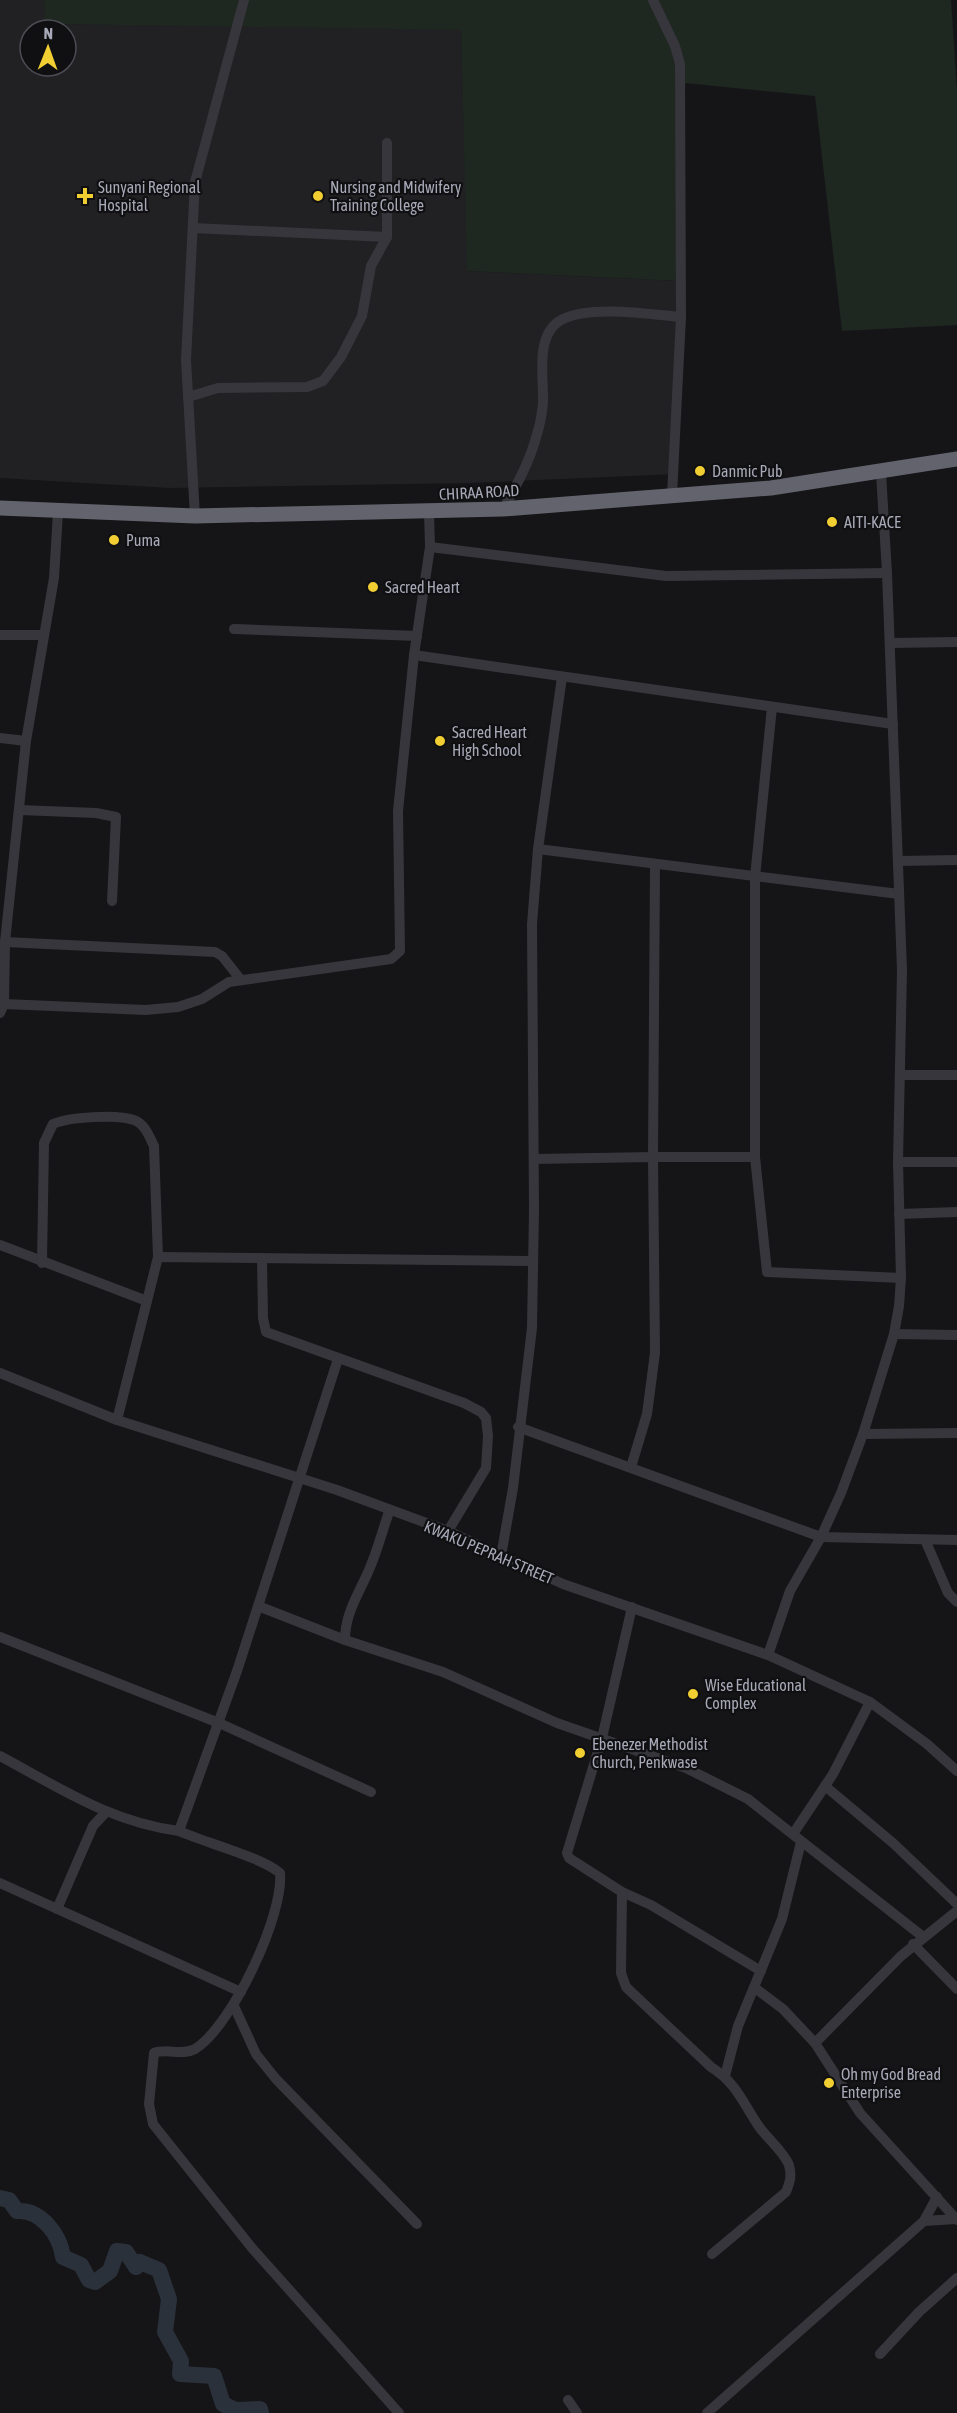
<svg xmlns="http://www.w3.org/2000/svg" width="957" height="2413" font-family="'Asap Condensed',sans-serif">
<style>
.built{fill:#212124;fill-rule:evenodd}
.green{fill:#1f2721}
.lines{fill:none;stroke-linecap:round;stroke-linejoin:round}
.river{stroke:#2b313b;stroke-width:16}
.minor{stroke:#36363c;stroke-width:10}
.highway{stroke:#62636d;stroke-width:15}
.poi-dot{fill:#f1cf33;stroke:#101012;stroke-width:2}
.labels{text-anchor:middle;stroke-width:4.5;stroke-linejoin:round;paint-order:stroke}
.poi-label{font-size:16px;fill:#a7a9b7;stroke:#101012;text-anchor:start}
.street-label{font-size:16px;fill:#a7a9b7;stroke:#101012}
</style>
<rect width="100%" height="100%" fill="#151517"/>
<!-- built -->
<path class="built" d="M 0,0 L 44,0 L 46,24 L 461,29 L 468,271 L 680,281 L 678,474 L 469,483 L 170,488 L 0,478 ZM 30,30 L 66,30 L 66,66 L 30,66 Z"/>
<!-- green -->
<path class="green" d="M 44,0 L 951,0 L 957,91 L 957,325 L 842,331 L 815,96 L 675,82 L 680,281 L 467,271 L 461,30 L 45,24 Z"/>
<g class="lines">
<!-- river -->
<path class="river" d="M 0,2198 L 9,2200 L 17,2211 C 41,2209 60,2235 63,2257 L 81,2265 L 89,2280 L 95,2282 L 110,2271 L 117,2251 L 126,2252 L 136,2267 L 140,2262 L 159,2270 L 169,2299 L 165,2332 L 181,2361 L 180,2374 L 214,2376 L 223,2404 L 235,2410 L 260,2409 L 261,2413"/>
<!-- minor -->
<g class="minor">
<path d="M 653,0 L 675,46 L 680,64 L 681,317 L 672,495"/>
<path d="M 193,228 L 387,237"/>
<path d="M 188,397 L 218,388 L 307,387 L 323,381 L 341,357 L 362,316 L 371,266 L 387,237 L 387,143"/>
<path d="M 503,509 C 517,485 530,461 537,434 C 540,425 542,413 543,403 C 544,377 534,333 563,319 C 591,305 649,314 681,317"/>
<path d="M 195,516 L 186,360 L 195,182 L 244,0"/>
<path d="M 430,547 L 666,576 L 887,573"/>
<path d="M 234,629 L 417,636"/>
<path d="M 0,635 L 44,635"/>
<path d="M 890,643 L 957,642"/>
<path d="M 414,655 L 893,724"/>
<path d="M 0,738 L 26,741"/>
<path d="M 20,810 L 96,813 L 116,817 L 112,901"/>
<path d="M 538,849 L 899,894"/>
<path d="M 898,861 L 957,860"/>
<path d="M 655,865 L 653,1157 L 755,1157 L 755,877 L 772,707"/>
<path d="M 5,942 L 215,952 L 222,956 L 241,980"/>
<path d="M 4,1004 L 146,1010 L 178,1007 L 202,999 L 229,982 L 391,959 L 400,951 L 398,811 L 414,655 L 430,547 L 429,512"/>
<path d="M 0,1013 L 4,1004 L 5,942 L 26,741 L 54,578 L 58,512"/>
<path d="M 900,1075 L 957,1075"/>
<path d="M 755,1157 L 767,1272 L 901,1278"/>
<path d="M 534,1159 L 653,1157 L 655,1353 L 647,1414 L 631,1467"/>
<path d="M 898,1162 L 957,1162"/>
<path d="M 899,1214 L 957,1212"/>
<path d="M 0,1245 L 147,1301 L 117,1420"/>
<path d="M 262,1258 L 263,1318 L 266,1332 L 464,1403 L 481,1412 L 486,1418 L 488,1436 L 486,1468 L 448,1531"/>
<path d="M 42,1263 L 44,1143 L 53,1124 C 69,1117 117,1114 134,1120 C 145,1124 149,1136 154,1146 L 158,1257"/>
<path d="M 147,1301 L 158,1257 L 531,1261"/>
<path d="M 894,1334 L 957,1335"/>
<path d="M 0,1373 L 117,1420 L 337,1490 L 448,1531 L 563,1584 L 768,1655 L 870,1702 L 927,1744 L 957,1771"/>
<path d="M 518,1427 L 821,1537 L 957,1540"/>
<path d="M 863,1434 L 957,1433"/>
<path d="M 926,1542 L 948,1593 L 957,1602"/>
<path d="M 501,1556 L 513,1488 L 532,1328 L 534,1209 L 532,924 L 538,849 L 562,677"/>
<path d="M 258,1606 L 345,1640 L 443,1672 L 557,1723 L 686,1768 L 748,1799 L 922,1936"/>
<path d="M 632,1607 L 602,1738 L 567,1853 L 569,1858 L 622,1892 L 651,1905 L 761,1971"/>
<path d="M 0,1637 L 219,1723 L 371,1792"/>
<path d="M 345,1640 C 345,1611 361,1591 371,1565 C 378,1548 383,1529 389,1512"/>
<path d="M 768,1655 L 790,1591 L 821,1537 L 841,1493 L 863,1434 L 894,1334 L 899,1306 L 901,1278 L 898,1162 L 902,970 L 887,573 L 881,473"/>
<path d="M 0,1756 C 60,1788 110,1822 179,1831 L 237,1671 L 338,1359"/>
<path d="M 825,1786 L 893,1843 L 957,1904"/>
<path d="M 179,1831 C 206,1843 261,1857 280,1873 C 284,1915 232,2026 195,2049 C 182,2056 167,2048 154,2053 L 149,2104 L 153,2124 L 252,2248 L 399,2413"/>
<path d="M 793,1834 L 833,1774 L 870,1702"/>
<path d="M 0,1883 L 241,1992"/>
<path d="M 622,1892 L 621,1973 L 626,1987 L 711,2067 C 738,2084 743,2104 760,2128 C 769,2140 784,2152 789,2165 C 792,2176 790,2182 786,2192 L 712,2254"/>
<path d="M 57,1909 L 93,1826 L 106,1812"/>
<path d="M 913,1944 L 957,1989"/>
<path d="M 755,1988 L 783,2009 L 815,2043 L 860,2113 L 957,2220"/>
<path d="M 234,2006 L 256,2054 L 276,2079 L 417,2224"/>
<path d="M 815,2043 L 901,1956 L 957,1911"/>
<path d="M 725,2076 L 738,2026 L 782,1919 L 801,1842"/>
<path d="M 924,2221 L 956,2219"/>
<path d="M 880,2354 L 919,2312 L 957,2278"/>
<path d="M 568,2400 L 577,2413"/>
<path d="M 707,2413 L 924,2221 L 937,2197"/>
</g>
<!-- highway -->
<path class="highway" d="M 0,508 L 195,516 L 503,509 L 771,488 L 957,459"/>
</g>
<!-- markers -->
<g class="poi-dot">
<path d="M82 187h6v6h6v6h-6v6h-6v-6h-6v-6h6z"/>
<circle cx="318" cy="196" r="6"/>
<circle cx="700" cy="471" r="6"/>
<circle cx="832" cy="522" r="6"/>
<circle cx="114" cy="540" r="6"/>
<circle cx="373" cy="587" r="6"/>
<circle cx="440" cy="741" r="6"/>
<circle cx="693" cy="1694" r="6"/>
<circle cx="580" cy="1753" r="6"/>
<circle cx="829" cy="2083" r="6"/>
</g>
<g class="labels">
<!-- poi labels -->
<g class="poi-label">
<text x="98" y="193">Sunyani Regional<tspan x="98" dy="18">Hospital</tspan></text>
<text x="330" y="193">Nursing and Midwifery<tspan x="330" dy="18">Training College</tspan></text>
<text x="712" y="477">Danmic Pub</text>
<text x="844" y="528">AITI-KACE</text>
<text x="126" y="546">Puma</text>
<text x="385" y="593">Sacred Heart</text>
<text x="452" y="738">Sacred Heart<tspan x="452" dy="18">High School</tspan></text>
<text x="705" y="1691">Wise Educational<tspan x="705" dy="18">Complex</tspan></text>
<text x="592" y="1750">Ebenezer Methodist<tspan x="592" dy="18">Church, Penkwase</tspan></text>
<text x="841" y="2080">Oh my God Bread<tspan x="841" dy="18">Enterprise</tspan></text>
</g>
<!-- street labels -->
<g class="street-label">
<text transform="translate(479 492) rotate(-3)" y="6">CHIRAA ROAD</text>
<text transform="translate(489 1552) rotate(23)" y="6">KWAKU PEPRAH STREET</text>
</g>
</g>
<!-- north arrow -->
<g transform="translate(48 48) rotate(1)"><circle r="28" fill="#101012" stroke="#4c4d54" stroke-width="1.5"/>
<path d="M0-4.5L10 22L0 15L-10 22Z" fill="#f1cf33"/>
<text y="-9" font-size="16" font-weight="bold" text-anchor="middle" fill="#a7a9b7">N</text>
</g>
</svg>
